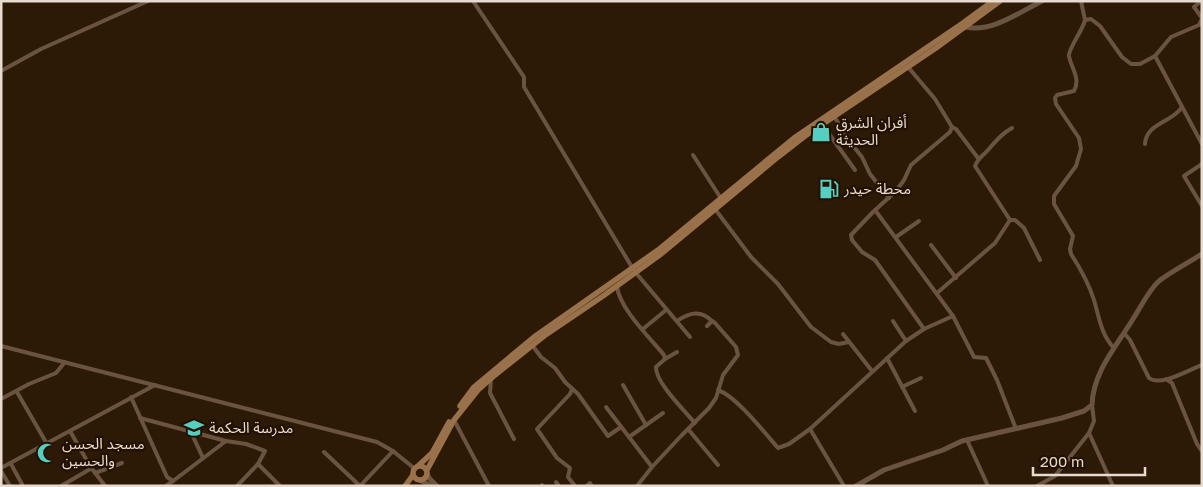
<svg xmlns="http://www.w3.org/2000/svg" width="1203" height="487" font-family="'Golos Text','Noto Sans Arabic',sans-serif">
<style>
.lines{fill:none;stroke-linecap:round;stroke-linejoin:round}
.street{stroke:#6a5441;stroke-width:4}
.secondary{stroke:#6a5441;stroke-width:5}
.primary{stroke:#99714b;stroke-width:5.5}
.labels{text-anchor:middle;stroke-width:4.5;stroke-linejoin:round;paint-order:stroke}
.poi-label{font-size:15px;fill:#e7dacf;stroke:#221001;text-anchor:start}
</style>
<rect width="100%" height="100%" fill="#2c1a07"/>
<g class="lines">
<!-- street -->
<g class="street">
<path d="M 473,1 L 524,77 L 524,87 L 633,269"/>
<path d="M 1081,1 L 1085,20 L 1091,19 L 1100,26 L 1122,57 L 1131,64 L 1140,64 L 1155,56"/>
<path d="M 1201,1 L 1194,7 L 1202,18"/>
<path d="M 1202,19 L 1199,25 L 1171,37 L 1155,56 L 1202,144"/>
<path d="M 1085,20 C 1083,30 1068,49 1069,56 C 1071,68 1081,78 1074,91 L 1057,95 L 1055,98 L 1056,104 L 1079,138 L 1081,149 L 1076,166 L 1054,196 L 1054,204 L 1073,236 L 1070,249 L 1071,254 C 1080,268 1089,284 1094,300 C 1099,317 1101,334 1113,347"/>
<path d="M 908,67 L 935,99 L 952,127 L 956,129 L 978,158"/>
<path d="M 1,71 L 41,49 L 148,1"/>
<path d="M 834,116 L 849,141 L 862,157 L 870,174 L 889,198"/>
<path d="M 822,124 L 855,170"/>
<path d="M 1145,144 C 1146,123 1172,123 1182,107"/>
<path d="M 693,155 L 722,200"/>
<path d="M 1202,164 L 1184,176 L 1202,206"/>
<path d="M 715,209 L 751,257 L 778,284 L 811,327 L 831,342 L 839,344 L 849,342"/>
<path d="M 875,210 L 953,316"/>
<path d="M 1010,220 L 975,166 C 978,158 983,156 988,150 C 996,141 1001,134 1012,128"/>
<path d="M 1010,220 L 1015,220 L 1024,228 L 1040,260"/>
<path d="M 896,237 L 919,221"/>
<path d="M 931,245 L 956,278"/>
<path d="M 636,273 L 690,337"/>
<path d="M 617,286 C 619,308 650,338 664,355 L 665,359"/>
<path d="M 937,293 L 995,243 L 1010,220"/>
<path d="M 677,321 C 690,312 701,310 712,321"/>
<path d="M 893,321 L 906,341"/>
<path d="M 643,329 L 666,310"/>
<path d="M 924,329 L 875,260 L 862,252 L 852,240 L 851,235 L 873,212 L 896,191 L 904,180 L 911,165 L 950,132 L 952,127"/>
<path d="M 1124,333 L 1130,340 L 1149,378 C 1161,387 1188,370 1202,365"/>
<path d="M 843,334 L 872,371"/>
<path d="M 532,345 L 541,357 L 555,368 L 565,382 L 578,394 L 608,436 L 621,427"/>
<path d="M 1,346 L 377,442 L 393,451 L 415,469"/>
<path d="M 677,352 L 665,359 L 656,367 C 655,382 685,411 695,423"/>
<path d="M 887,358 L 915,411"/>
<path d="M 491,379 L 490,393 L 514,439"/>
<path d="M 1166,379 L 1172,383 L 1197,444 L 1202,451"/>
<path d="M 623,385 L 646,425 L 629,437"/>
<path d="M 902,387 L 921,378"/>
<path d="M 572,389 L 570,394 L 537,429 L 557,458 L 570,468 L 568,477 L 575,486"/>
<path d="M 718,390 C 737,397 764,432 778,448 L 789,444 L 810,429 L 906,341 L 924,329 L 953,316 L 974,357 L 986,358 L 997,380 L 1016,429"/>
<path d="M 17,392 L 47,444"/>
<path d="M 131,397 L 167,477 L 173,481 L 226,441 L 246,444 L 265,451 L 258,464 L 237,486"/>
<path d="M 1,399 L 29,384 L 56,373 L 65,362"/>
<path d="M 606,407 L 652,467"/>
<path d="M 140,418 L 226,441"/>
<path d="M 454,420 L 489,486"/>
<path d="M 646,425 L 663,413"/>
<path d="M 688,429 L 718,465"/>
<path d="M 810,429 L 844,486"/>
<path d="M 190,430 L 203,458"/>
<path d="M 70,431 L 90,466 L 105,486"/>
<path d="M 1089,433 L 1113,486"/>
<path d="M 967,440 L 988,486"/>
<path d="M 324,452 L 360,486"/>
<path d="M 11,464 L 23,486"/>
<path d="M 258,464 L 280,486"/>
<path d="M 1,468 L 155,385"/>
<path d="M 1,471 L 10,486"/>
<path d="M 95,473 L 122,463"/>
<path d="M 556,482 L 559,486"/>
<path d="M 542,485 L 542,486"/>
<path d="M 61,486 L 92,468"/>
<path d="M 166,486 L 173,481"/>
<path d="M 360,486 L 393,451"/>
<path d="M 587,486 L 590,483 L 592,486"/>
<path d="M 637,486 L 652,467 L 681,436 L 709,408 L 716,398 L 723,375 L 738,355 L 736,347 L 715,323 L 712,321 L 707,326"/>
<path d="M 1037,486 L 1055,476 L 1089,433 L 1094,421 L 1092,405"/>
</g>
<!-- secondary -->
<g class="secondary">
<path d="M 966,27 C 991,33 1020,12 1042,1"/>
<path d="M 427,473 L 429,478 L 437,486"/>
<path d="M 420,480 L 431,486"/>
<path d="M 856,486 L 884,470 L 943,450 L 962,441 L 1062,418 L 1084,411 L 1092,405 C 1093,372 1116,347 1133,319 C 1141,307 1148,291 1159,281 C 1172,271 1188,263 1202,254"/>
</g>
<!-- primary -->
<g class="primary">
<path d="M 460,406 L 474,387 L 534,337 L 658,250 L 794,138 L 963,23 L 993,1"/>
<path d="M 418,466 L 432,453 L 449,422"/>
<circle cx="420" cy="473" r="7"/>
<path d="M 427,470 L 454,420 L 478,390 L 495,375 L 544,336 L 603,296 L 661,254 L 778,157 L 805,136 L 936,48 L 1000,1"/>
<path d="M 405,486 L 413,475"/>
</g>
</g>
<!-- icons -->
<defs>
<symbol id="shop-bare" viewBox="-9 -9 18 18"><path d="M-5-2.5h2.3a2.7 3.5 0 0 1 5.4 0H5L5.5 6h-11ZM-1.5-2.5h3a1.5 2.3 0 0 0-3 0Z" fill="#57cec2" stroke="#221001" stroke-width="2.5" paint-order="stroke"/></symbol>
<symbol id="fuel-bare" viewBox="-9 -9 18 18"><path d="M-5.5-6h7V0h2V4h1.3V-2.5L3-4.5l.8-.8L6-3V5H2.5V1h-1V6h-7ZM-4.2-4.7v3.2H.2V-4.7Z" fill="#57cec2" stroke="#221001" stroke-width="2.5" paint-order="stroke"/></symbol>
<symbol id="school-bare" viewBox="-9 -9 18 18"><path d="M0-5L7-2L0 1L-7-2ZM-4 1L0 2.5L4 1V4Q0 6-4 4Z" fill="#57cec2" stroke="#221001" stroke-width="2.5" paint-order="stroke"/></symbol>
<symbol id="mosque-bare" viewBox="-9 -9 18 18"><path d="M3.5-4.9A6 6 0 1 0 3.5 4.9A5 5 0 1 1 3.5-4.9Z" fill="#57cec2" stroke="#221001" stroke-width="2.5" paint-order="stroke"/></symbol>
</defs>
<g fill-rule="evenodd">
<use href="#shop-bare" x="807" y="118" width="28" height="28"/>
<use href="#fuel-bare" x="815" y="175" width="28" height="28"/>
<use href="#school-bare" x="180" y="414" width="28" height="28"/>
<use href="#mosque-bare" x="33" y="439" width="28" height="28"/>
</g>
<g class="labels">
<!-- poi labels -->
<g class="poi-label">
<text x="836" y="128">أفران الشرق<tspan x="836" dy="17">الحديثة</tspan></text>
<text x="844" y="194">محطة حيدر</text>
<text x="209" y="433">مدرسة الحكمة</text>
<text x="62" y="449">مسجد الحسن<tspan x="62" dy="17">والحسين</tspan></text>
</g>
</g>
<!-- border -->
<rect width="1203" height="487" fill="none" stroke="#e7dacf" stroke-width="5"/>
<!-- scale -->
<path d="M1033 467v8h112v-8" fill="none" stroke="#e7dacf" stroke-width="2.5"/>
<text x="1040" y="467" font-size="15" fill="#e7dacf" stroke="#221001" stroke-width="4" paint-order="stroke">200 m</text>
</svg>
